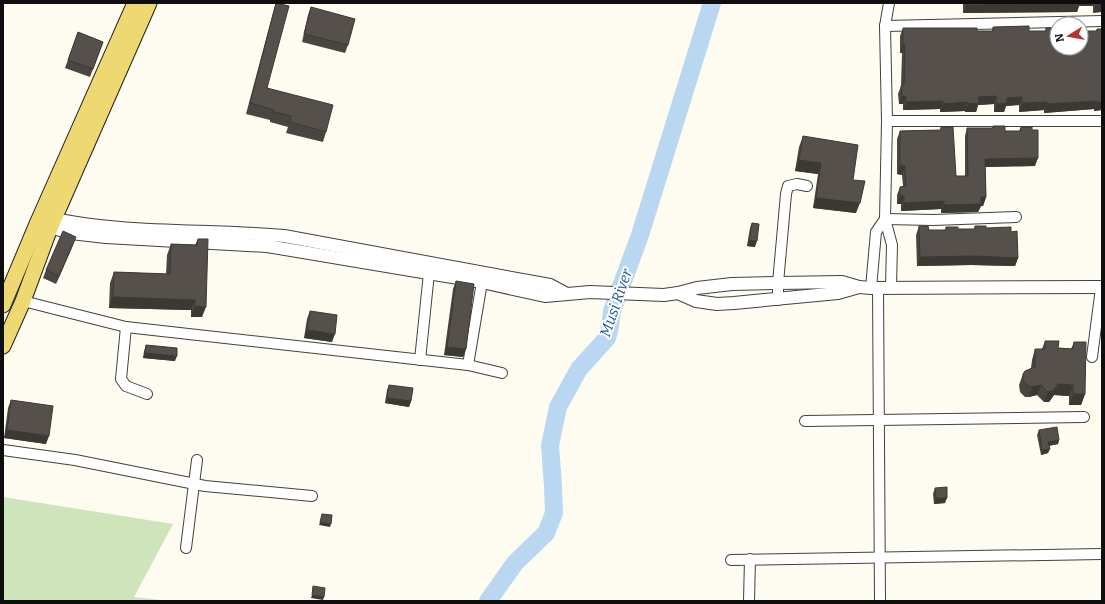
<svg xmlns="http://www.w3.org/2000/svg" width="1105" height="604" font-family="Bitter,serif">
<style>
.green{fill:#cee5bc}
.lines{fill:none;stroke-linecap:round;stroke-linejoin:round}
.river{stroke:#b9d7f1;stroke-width:18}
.minor-casing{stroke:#414141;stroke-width:12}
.tertiary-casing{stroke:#414141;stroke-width:14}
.primary-casing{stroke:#1f1f1f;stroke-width:17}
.minor{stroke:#fff;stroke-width:10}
.tertiary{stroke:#fff;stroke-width:12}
.primary{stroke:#edd871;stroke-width:15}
.wall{fill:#494540}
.shaded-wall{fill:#3c3834}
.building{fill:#55504b;stroke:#3c3834}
.labels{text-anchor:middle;stroke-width:4;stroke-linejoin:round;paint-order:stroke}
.water-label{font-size:15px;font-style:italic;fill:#215995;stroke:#fff}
</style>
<rect width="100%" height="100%" fill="#fefcf0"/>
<!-- green -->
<path class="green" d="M 3,497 L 173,524 L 134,597 L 170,601 L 3,601 Z"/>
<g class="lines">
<!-- river -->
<path class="river" d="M 488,601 L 515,563 L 546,533 L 554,513 L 553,486 L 550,445 L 558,407 L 579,369 L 607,338 L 610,327 L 612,311 L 640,235 L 712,3"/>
<defs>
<g id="minor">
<path d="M 889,3 L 885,26 L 887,121 L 885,219 L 892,245 L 891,287"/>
<path d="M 885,26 L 1102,21"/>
<path d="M 887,121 L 1102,121"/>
<path d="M 885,219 L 933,220 L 1016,217"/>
<path d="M 878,287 L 880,601"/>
<path d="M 871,288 L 876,232 L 885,219"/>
<path d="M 778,300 L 778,283 L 786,194 L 788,186 L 797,184 L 807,186"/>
<path d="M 23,301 L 126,327 L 468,365 L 482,282"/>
<path d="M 126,327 L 121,379 L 126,386 L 147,394"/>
<path d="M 1092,357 L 1101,288"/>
<path d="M 420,360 L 429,273"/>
<path d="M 468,365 L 502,373"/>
<path d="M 805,421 L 1084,417"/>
<path d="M 3,450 L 75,460 L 205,486 L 312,496"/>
<path d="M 186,548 L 197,460"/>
<path d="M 731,560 L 1102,554"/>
<path d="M 749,601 L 750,559"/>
</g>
<g id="tertiary">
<path d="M 46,217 C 124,235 205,229 284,236 L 550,285 L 565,293"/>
<path d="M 42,225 L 71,233 L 106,237 L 267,246 L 482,282 L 545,296 L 590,292 L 664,295 L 678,293 L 697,288 L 732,284 L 778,283 L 842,282 L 859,287 L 871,288 L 1102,287"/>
<path d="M 678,293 L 696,301 L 717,304 L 734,303 L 838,293 L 859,287"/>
</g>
<g id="primary">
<path d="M 3,305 L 37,224 L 135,3"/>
<path d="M 3,346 L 23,301 L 50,228 L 149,3"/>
</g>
</defs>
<!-- minor casing -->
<use href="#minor" class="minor-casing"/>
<!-- tertiary casing -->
<use href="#tertiary" class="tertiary-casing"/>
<!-- primary casing -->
<use href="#primary" class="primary-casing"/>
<!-- minor -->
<use href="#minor" class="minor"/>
<!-- tertiary -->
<use href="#tertiary" class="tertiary"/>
<!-- primary -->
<use href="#primary" class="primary"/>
</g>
<!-- wall -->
<g class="wall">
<path d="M 276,3 L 267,88 L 326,132 L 323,142 L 286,133 L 288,127 L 270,122 L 270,120 L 246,114 L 273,13 Z"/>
<path d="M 963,3 L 1102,3 L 1093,13 L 1093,6 L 1079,6 L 1077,12 L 963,13 Z"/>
<path d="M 311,7 L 348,45 L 345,53 L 302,42 L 308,15 Z"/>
<path d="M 993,27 L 1029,31 L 1045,31 L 1046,28 L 1082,31 L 1096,31 L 1097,29 L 1102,110 L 1094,111 L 1094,109 L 1044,113 L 1044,110 L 1019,112 L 1019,105 L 1006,106 L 1004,112 L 994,112 L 994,104 L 978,105 L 976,112 L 965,112 L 965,111 L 940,112 L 940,109 L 903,110 L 903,104 L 899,104 L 898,94 L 901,86 L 902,53 L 900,53 L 900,36 L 903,28 L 977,31 L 992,31 Z"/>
<path d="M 78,32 L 103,42 L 90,77 L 65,68 Z"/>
<path d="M 993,126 L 1005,131 L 1019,131 L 1021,127 L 1035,166 L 985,167 L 986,197 L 983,206 L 981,206 L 978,212 L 941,213 L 941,209 L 901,211 L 901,204 L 897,204 L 897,195 L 900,187 L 903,186 L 902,175 L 897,174 L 897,139 L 900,131 L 940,130 L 941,127 L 956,176 L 965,176 L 965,136 L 967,128 L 992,128 Z"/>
<path d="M 803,136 L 853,180 L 856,213 L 813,208 L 818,174 L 795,171 L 799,147 Z"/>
<path d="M 752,223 L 755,247 L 747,246 L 750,228 Z"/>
<path d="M 919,226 L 929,230 L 945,230 L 946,227 L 958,229 L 974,229 L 975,226 L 1011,232 L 1018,258 L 1015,266 L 971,265 L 917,266 L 916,235 Z"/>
<path d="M 198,239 L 202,317 L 191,317 L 191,310 L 109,308 L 110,283 L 114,272 L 166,274 L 167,255 L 171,244 L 195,245 Z"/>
<path d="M 73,245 L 56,284 L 43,278 L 46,270 Z"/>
<path d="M 456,281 L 466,349 L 463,357 L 444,355 L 453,289 Z"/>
<path d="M 310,311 L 332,342 L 304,338 L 307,319 Z"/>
<path d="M 1045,341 L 1058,348 L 1071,349 L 1074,342 L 1085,394 L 1081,405 L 1069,405 L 1069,396 L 1054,395 L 1049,402 L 1044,402 L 1037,395 L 1029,397 L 1025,397 L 1020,392 L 1019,385 L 1023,374 L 1031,368 L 1032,360 L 1035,349 L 1042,349 Z"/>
<path d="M 146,345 L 175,361 L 143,358 L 144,351 Z"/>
<path d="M 389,385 L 411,401 L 409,407 L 385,403 L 387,390 Z"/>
<path d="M 11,400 L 46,444 L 4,438 L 8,408 Z"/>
<path d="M 1039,430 L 1059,440 L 1058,444 L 1049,446 L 1048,453 L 1041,455 L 1037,435 Z"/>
<path d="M 935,488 L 945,503 L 934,504 L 933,494 Z"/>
</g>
<!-- shaded-wall -->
<g class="shaded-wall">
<path d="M 1078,3 L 1094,3 L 1093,6 L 1079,6 L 1077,12 L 963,13 L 966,5 Z"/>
<path d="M 1102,4 L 1102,12 L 1093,13 L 1096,5 Z"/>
<path d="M 903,45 L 905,45 L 902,53 L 900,53 Z"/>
<path d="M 902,96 L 906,96 L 903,104 L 899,104 Z"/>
<path d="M 996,96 L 994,104 L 978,105 L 976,112 L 965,112 L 968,104 L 978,97 Z"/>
<path d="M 1022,97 L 1019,105 L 1006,106 L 1004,112 L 994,112 L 997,104 L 1007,98 Z"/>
<path d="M 943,101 L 940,109 L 903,110 L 906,102 Z"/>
<path d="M 1097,101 L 1094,109 L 1044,113 L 1047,104 Z"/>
<path d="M 968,102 L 965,111 L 940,112 L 943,104 Z"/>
<path d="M 1047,102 L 1044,110 L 1019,112 L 1022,103 Z"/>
<path d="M 1102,102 L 1102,110 L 1094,111 L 1097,103 Z"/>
<path d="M 1038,158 L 1035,166 L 982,167 L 985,159 Z"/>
<path d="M 799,160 L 821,163 L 818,174 L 795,171 Z"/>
<path d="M 900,166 L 905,166 L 902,175 L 897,174 Z"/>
<path d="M 900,196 L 904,196 L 901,204 L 897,204 Z"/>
<path d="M 981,197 L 986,197 L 983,206 L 981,206 L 978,212 L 941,213 L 944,205 Z"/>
<path d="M 816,198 L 860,203 L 856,213 L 813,208 Z"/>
<path d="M 944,201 L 941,209 L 901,211 L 904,203 Z"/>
<path d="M 76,237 L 73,245 L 56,284 L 59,276 Z"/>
<path d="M 749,240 L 757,241 L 755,247 L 747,246 Z"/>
<path d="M 974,256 L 1018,258 L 1015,266 L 971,265 L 917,266 L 920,257 Z"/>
<path d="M 113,297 L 195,300 L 191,310 L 109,308 Z"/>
<path d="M 195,306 L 206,307 L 202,317 L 191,317 Z"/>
<path d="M 307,330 L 335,334 L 332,342 L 304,338 Z"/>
<path d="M 447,347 L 466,349 L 463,357 L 444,355 Z"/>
<path d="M 145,353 L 177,356 L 175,361 L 143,358 Z"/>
<path d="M 1058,384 L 1073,385 L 1069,396 L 1054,395 L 1049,402 L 1044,402 L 1048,392 Z"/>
<path d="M 1041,385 L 1037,395 L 1029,397 L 1032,387 Z"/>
<path d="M 1073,394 L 1085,394 L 1081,405 L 1069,405 Z"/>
<path d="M 387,398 L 411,401 L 409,407 L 385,403 Z"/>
<path d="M 7,430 L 49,436 L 46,444 L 4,438 Z"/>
<path d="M 1059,440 L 1058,444 L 1047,446 L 1048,442 Z"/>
<path d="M 1050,449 L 1048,453 L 1041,455 L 1042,450 Z"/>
<path d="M 936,498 L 947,498 L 945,503 L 934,504 Z"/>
<path d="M 320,522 L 331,524 L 330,527 L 319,525 Z"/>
<path d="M 312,595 L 324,597 L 323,600 L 311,598 Z"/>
</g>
<!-- building -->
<g class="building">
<path d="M 276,3 L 289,6 L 267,88 L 333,105 L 326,132 L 290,122 L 291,116 L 274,112 L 274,110 L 250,103 Z"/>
<path d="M 966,3 L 1080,3 L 1080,4 L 966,5 Z"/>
<path d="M 1096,3 L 1102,3 L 1102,4 L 1096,5 Z"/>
<path d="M 311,7 L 355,19 L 348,45 L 304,34 Z"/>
<path d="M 1029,26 L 1029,31 L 1046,31 L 1046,28 L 1057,28 L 1057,48 L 1081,48 L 1081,29 L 1082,29 L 1082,31 L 1097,31 L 1097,29 L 1102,29 L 1102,102 L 1097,103 L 1097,101 L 1047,104 L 1047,102 L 1022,103 L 1022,97 L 1007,98 L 1007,103 L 997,104 L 996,96 L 978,97 L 979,103 L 968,104 L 968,102 L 943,104 L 943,101 L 906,102 L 906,96 L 902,96 L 901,86 L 904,85 L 905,45 L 903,45 L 903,28 L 977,28 L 977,31 L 993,31 L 993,27 Z"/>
<path d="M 78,32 L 103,42 L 93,69 L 68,60 Z"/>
<path d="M 993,126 L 1005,126 L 1005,131 L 1021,131 L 1021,127 L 1032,127 L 1032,130 L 1038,130 L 1038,158 L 985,159 L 986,197 L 981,197 L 981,204 L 944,205 L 944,201 L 904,203 L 904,196 L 900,196 L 900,187 L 906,186 L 905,166 L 900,166 L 900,131 L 941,130 L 941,127 L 953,127 L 956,176 L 968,176 L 967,128 L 993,128 Z"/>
<path d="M 803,136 L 858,145 L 853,180 L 865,181 L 860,203 L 816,198 L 821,163 L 799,160 Z"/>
<path d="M 752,223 L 759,224 L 757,241 L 749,240 Z"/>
<path d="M 919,226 L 928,226 L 929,230 L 946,230 L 946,227 L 958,227 L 958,229 L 975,229 L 975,226 L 986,226 L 986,228 L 1011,227 L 1011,232 L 1017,231 L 1018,258 L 974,256 L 920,257 Z"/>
<path d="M 63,231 L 76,237 L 59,276 L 46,270 Z"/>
<path d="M 198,239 L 208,239 L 206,307 L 195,306 L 195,300 L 113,297 L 114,272 L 170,274 L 171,244 L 197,245 Z"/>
<path d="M 456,281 L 474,284 L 466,349 L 447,347 Z"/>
<path d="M 310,311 L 337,315 L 335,334 L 307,330 Z"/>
<path d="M 1045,341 L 1059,341 L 1058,348 L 1073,349 L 1074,342 L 1086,342 L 1085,394 L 1073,394 L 1073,385 L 1058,384 L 1053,391 L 1048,392 L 1041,385 L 1032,387 L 1029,386 L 1023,381 L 1023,374 L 1025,371 L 1035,367 L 1035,349 L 1045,349 Z"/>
<path d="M 146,345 L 177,348 L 177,356 L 145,353 Z"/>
<path d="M 389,385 L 413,388 L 411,401 L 387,398 Z"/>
<path d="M 11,400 L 53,406 L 49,436 L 7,430 Z"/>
<path d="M 1057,427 L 1059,440 L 1048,442 L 1050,449 L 1042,450 L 1039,430 Z"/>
<path d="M 947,487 L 947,498 L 936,498 L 935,488 Z"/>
<path d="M 322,514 L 332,515 L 331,524 L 320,522 Z"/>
<path d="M 313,586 L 325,588 L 324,597 L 312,595 Z"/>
</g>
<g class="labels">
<!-- water labels -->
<g class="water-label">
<text transform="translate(616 303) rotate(-71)" y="5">Musi River</text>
</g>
</g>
<!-- border -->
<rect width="1105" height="604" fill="none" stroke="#0e0e0e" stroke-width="8"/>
<!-- north arrow -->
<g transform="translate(1069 36) rotate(259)"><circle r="19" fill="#ffffff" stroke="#9f9f9f"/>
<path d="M0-3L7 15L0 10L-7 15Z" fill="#b23531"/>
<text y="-6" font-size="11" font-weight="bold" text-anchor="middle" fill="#0e0e0e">N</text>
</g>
</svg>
